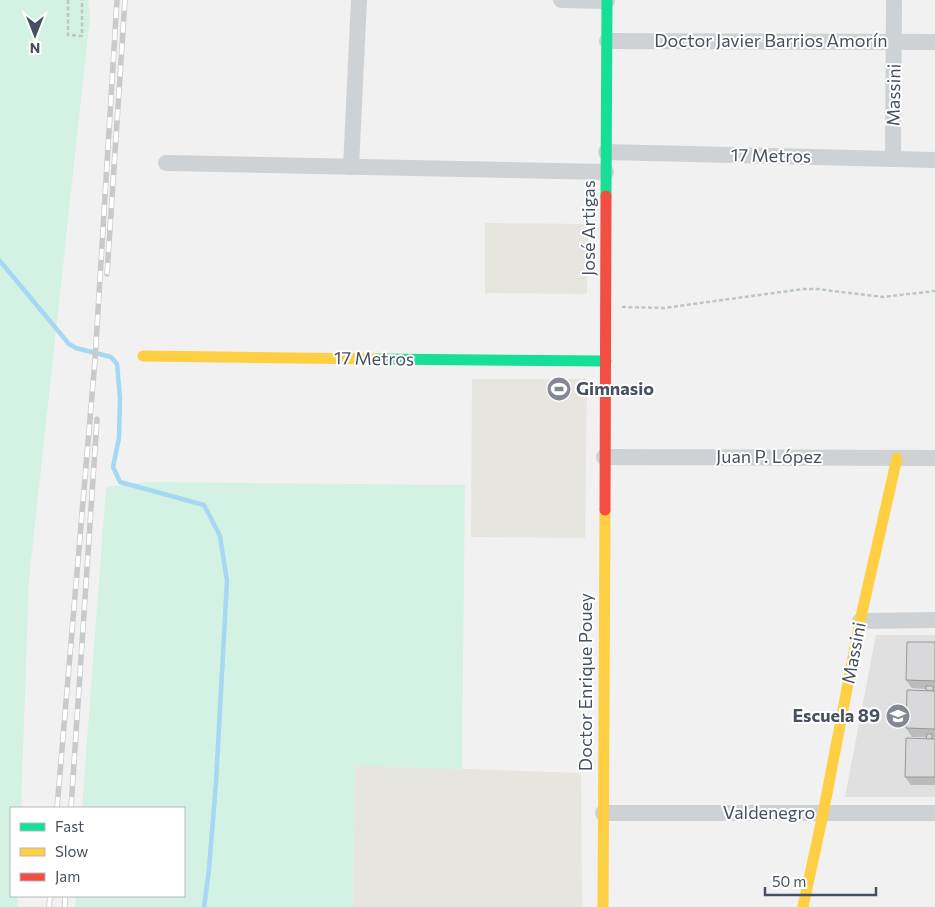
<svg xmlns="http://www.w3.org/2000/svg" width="935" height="907" font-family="Commissioner,sans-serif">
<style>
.commercial{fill:#e7e5df}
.education{fill:#e0e0e1}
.green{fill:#d4f2e4}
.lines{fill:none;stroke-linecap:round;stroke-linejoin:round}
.stream{stroke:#a6d7f3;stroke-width:4.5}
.path{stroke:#bac7c6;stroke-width:2.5;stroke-dasharray:4 2.5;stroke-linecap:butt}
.street{stroke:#cfd2d5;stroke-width:16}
.fast{stroke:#16e098;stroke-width:11}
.slow{stroke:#ffcf43;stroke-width:11}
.jam{stroke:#f24e42;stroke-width:11}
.rail-casing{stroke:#c8cacc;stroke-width:5.5}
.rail{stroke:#fff;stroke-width:4;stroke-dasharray:11;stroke-linecap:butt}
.wall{fill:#bbbbbc}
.building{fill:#d9d9db;stroke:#989899}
.labels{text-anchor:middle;stroke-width:4;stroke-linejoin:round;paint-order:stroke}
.street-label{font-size:18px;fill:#475060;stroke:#fff}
.poi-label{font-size:18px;font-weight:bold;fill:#475060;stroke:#fff;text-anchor:start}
</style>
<rect width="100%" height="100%" fill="#f2f1f1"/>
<!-- commercial -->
<g class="commercial">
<path d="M 485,223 L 588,224 L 587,294 L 485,293 Z"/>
<path d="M 472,379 L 587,379 L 585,538 L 471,537 Z"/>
<path d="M 355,765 L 581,773 L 582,907 L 353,907 Z"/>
</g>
<!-- education -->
<path class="education" d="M 876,635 L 935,635 L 935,797 L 845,797 Z"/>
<!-- green -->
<g class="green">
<path d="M 0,0 L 88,0 L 90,17 L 29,580 L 21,808 L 11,808 L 11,896 L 18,896 L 17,907 L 0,907 Z"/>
<path d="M 149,482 L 465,485 L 462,770 L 355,765 L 353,907 L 75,907 L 76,896 L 184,896 L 184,808 L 82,808 L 106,487 Z"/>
</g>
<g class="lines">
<!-- stream -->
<path class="stream" d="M 0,261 L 69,344 L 76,348 L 111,357 L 117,364 L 120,398 L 119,438 L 113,467 L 120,482 L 204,505 L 220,536 L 227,581 L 216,782 L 209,869 L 204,907"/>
<!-- path -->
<g class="path">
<path d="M 68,0 L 68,35 L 82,36 L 82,0"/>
<path d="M 622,307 L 664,308 L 803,289 L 817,289 L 883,297 L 935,291"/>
</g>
<!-- street -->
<g class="street">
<path d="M 561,0 L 607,1"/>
<path d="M 607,41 L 935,42"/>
<path d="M 606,152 L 935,160"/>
<path d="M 893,159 L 894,0"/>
<path d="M 166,163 L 606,172"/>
<path d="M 351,167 L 359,0"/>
<path d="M 604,457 L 935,458"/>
<path d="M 860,621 L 935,620"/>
<path d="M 603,813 L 935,813"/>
</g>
<!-- fast -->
<g class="fast">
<path d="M 606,196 L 607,0"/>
<path d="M 376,359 L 606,361"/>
</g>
<!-- slow -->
<g class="slow">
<path d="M 143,356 L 376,359"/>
<path d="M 603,907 L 605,510"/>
<path d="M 803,907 L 823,814 L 860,621 L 897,458"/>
</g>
<!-- jam -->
<path class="jam" d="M 605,510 L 606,196"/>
<defs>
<g id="rail">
<path d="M 107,274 L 125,0"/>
<path d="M 57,808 L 95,360 L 117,0"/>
<path d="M 71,808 L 97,419"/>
<path d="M 49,907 L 50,896"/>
<path d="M 65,907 L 65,896"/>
</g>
</defs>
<!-- rail casing -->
<use href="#rail" class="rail-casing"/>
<!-- rail -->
<use href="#rail" class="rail"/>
</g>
<!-- wall -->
<path class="wall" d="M 935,642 L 935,737 L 934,737 L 934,739 L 935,739 L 935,785 L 911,785 L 905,777 L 926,739 L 926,737 L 912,737 L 906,728 L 926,690 L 926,689 L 912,688 L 906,680 Z"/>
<!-- building -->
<g class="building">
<path d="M 907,642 L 935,642 L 935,681 L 906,680 Z"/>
<path d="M 926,686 L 933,686 L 933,691 L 926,690 Z"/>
<path d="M 907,690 L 935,691 L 935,729 L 906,728 Z"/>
<path d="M 927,734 L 932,734 L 932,739 L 926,739 Z"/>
<path d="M 906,738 L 935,739 L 935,777 L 905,777 Z"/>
</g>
<!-- icons -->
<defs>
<symbol id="stadium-disc" viewBox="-11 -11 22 22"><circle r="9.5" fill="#838893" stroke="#fff"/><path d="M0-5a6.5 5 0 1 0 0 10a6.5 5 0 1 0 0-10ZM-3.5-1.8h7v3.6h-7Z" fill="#fff"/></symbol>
<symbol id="school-disc" viewBox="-11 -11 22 22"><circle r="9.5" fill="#838893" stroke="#fff"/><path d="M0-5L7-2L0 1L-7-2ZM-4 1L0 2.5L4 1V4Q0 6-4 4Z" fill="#fff"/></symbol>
</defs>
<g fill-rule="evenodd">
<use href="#stadium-disc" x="545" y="375" width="28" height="28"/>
<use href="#school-disc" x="884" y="702" width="28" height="28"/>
</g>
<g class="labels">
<!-- street labels -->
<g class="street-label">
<text x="771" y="47">Doctor Javier Barrios Amorín</text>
<text transform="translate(894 95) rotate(-89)" y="6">Massini</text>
<text transform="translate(771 156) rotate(1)" y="6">17 Metros</text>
<text transform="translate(589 228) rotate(-90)" y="6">José Artigas</text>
<text transform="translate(374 359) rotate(1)" y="6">17 Metros</text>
<text x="769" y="463">Juan P. López</text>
<text transform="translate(854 653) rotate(-79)" y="6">Massini</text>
<text transform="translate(586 682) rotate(-90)" y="6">Doctor Enrique Pouey</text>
<text x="769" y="819">Valdenegro</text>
</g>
<!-- poi labels -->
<g class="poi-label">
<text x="576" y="395">Gimnasio</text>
<text x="880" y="722" text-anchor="end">Escuela 89</text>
</g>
</g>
<!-- legend -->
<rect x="10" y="807" width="175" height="90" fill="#ffffff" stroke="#b5b9bf"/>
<rect x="20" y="823" width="25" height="8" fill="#16e098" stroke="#b5b9bf"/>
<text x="55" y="832" font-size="15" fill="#475060">Fast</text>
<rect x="20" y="848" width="25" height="8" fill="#ffcf43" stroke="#b5b9bf"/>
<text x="55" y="857" font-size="15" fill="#475060">Slow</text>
<rect x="20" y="873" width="25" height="8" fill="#f24e42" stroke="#b5b9bf"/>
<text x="55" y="882" font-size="15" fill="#475060">Jam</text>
<!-- north arrow -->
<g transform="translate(35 35) rotate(180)" stroke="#ffffff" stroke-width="4" paint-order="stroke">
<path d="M0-4L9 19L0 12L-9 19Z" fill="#475060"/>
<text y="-8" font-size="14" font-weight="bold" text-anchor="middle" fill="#475060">N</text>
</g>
<!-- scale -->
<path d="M765 887v8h111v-8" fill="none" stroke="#475060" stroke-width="2.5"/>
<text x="772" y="887" font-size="15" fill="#475060" stroke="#ffffff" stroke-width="4" paint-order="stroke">50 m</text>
</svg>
